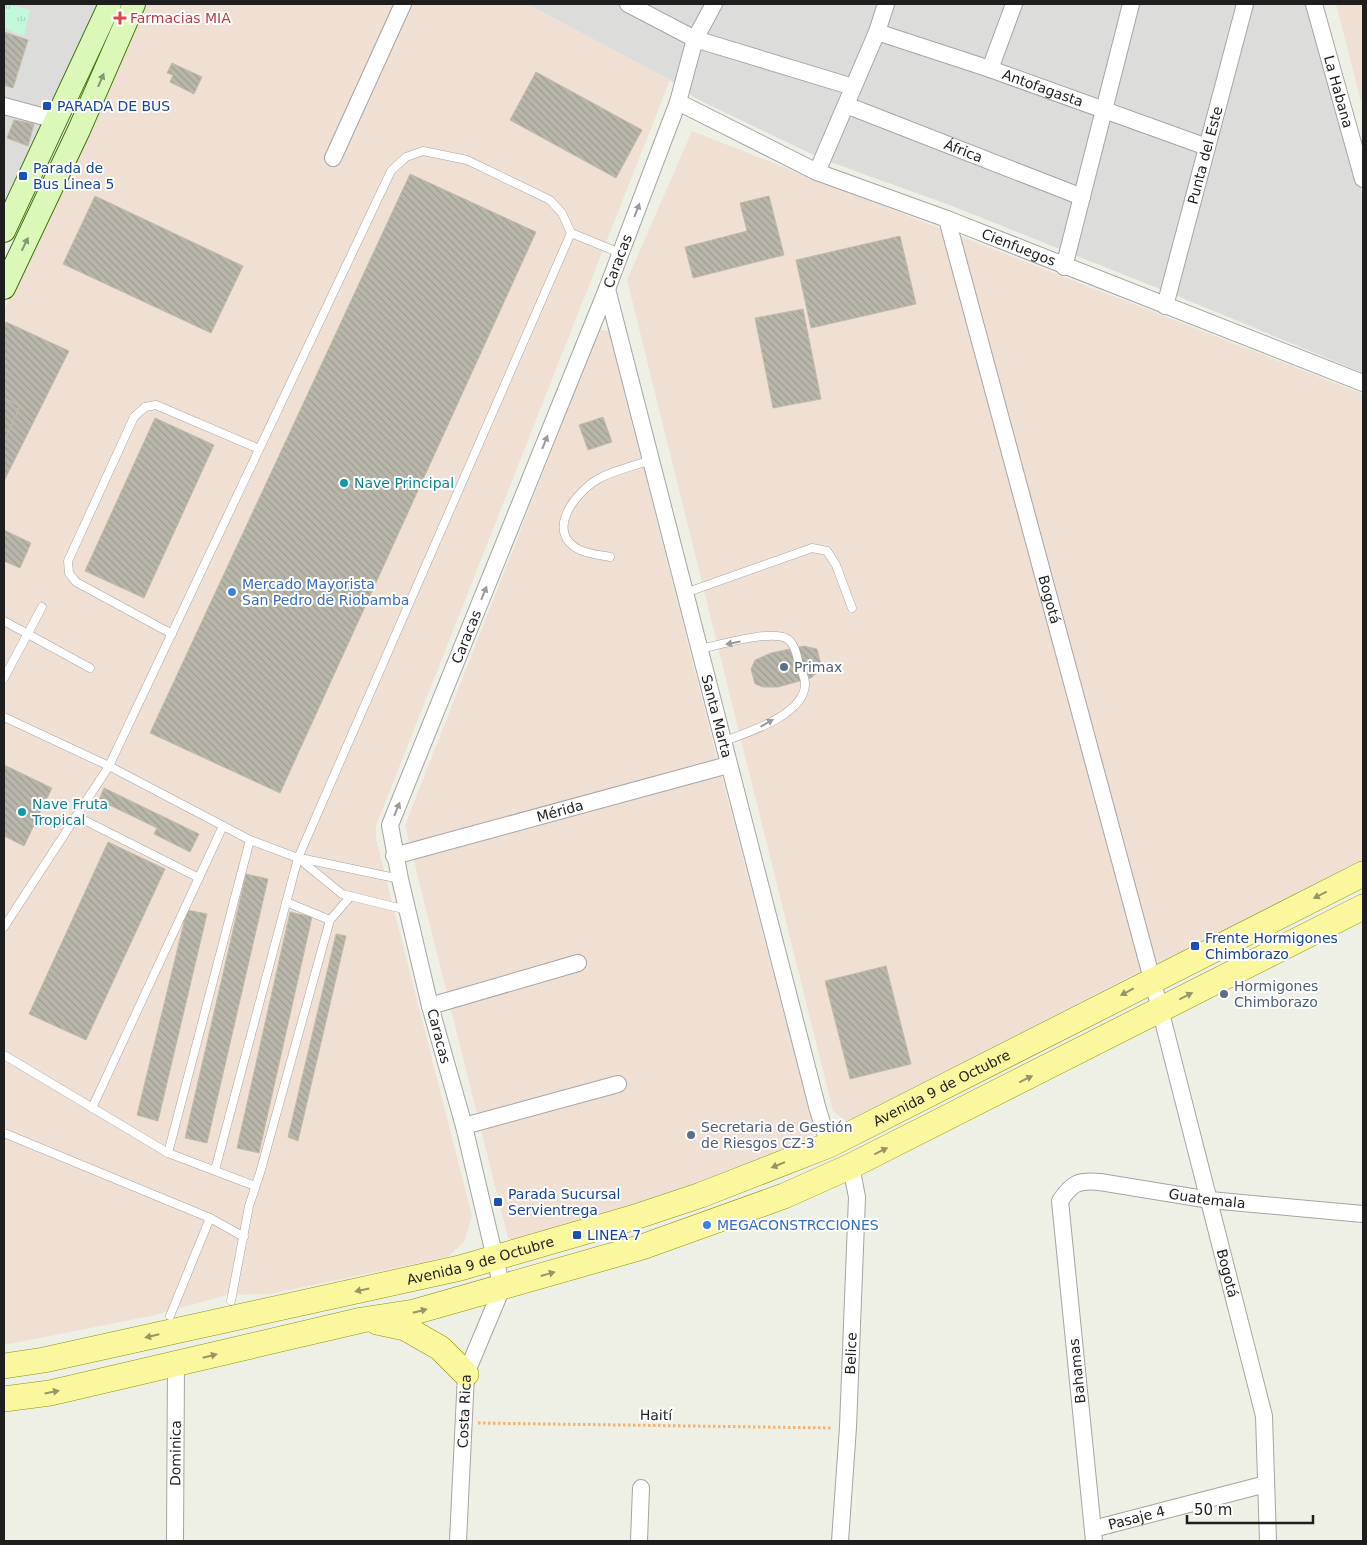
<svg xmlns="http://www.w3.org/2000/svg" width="1367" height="1545" font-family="'DejaVu Sans',sans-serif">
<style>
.residential{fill:#dcdcdb}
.commercial{fill:#f0e0d4}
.park{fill:url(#park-tufts)}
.building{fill:url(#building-back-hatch);stroke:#c1bca7}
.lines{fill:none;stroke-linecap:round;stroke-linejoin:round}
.lane-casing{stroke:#a5a5a5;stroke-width:9}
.street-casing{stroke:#a5a5a5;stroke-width:18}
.secondary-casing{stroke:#3c7407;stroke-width:24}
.primary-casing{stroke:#8c9603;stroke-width:26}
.path{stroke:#f7b36d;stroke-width:3;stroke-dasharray:2.5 2.5;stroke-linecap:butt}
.lane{stroke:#fff;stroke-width:8}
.street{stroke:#fff;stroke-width:16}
.secondary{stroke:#dcf8b9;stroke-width:22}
.primary{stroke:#faf79f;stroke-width:25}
.oneway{fill:#869673}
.oneway2{fill:#9a9a9a}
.oneway3{fill:#979565}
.health-dot{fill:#e0444e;stroke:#fff;stroke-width:2}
.transit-dot{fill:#1a4fb4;stroke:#fff;stroke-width:2}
.culture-dot{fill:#0f9aa8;stroke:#fff;stroke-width:2}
.shop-dot{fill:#3f7fe0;stroke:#fff;stroke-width:2}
.service-dot{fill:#5c6f8a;stroke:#fff;stroke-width:2}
.labels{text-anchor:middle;stroke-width:4;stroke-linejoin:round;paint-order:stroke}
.health-label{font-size:14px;fill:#be3a42;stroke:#fff;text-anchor:start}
.street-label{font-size:14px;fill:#1e1e1e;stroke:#fff}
.transit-label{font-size:14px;fill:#164399;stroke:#fff;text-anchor:start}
.culture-label{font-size:14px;fill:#0d838f;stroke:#fff;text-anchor:start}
.shop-label{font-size:14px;fill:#366cbe;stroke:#fff;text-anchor:start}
.service-label{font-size:14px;fill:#4e5e75;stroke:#fff;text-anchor:start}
</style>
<defs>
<pattern id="park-tufts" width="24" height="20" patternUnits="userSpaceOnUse" patternTransform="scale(1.25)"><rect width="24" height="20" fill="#c2f8dc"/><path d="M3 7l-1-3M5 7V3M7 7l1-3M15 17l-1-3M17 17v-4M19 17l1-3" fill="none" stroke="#a6d4bc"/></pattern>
<pattern id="building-back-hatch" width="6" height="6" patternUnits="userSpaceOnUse" patternTransform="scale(1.25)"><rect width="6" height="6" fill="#b9b6aa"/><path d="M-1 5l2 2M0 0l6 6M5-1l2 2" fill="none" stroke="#9f9c92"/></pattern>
</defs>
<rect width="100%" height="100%" fill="#eeefe5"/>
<!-- residential -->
<g class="residential">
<path d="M 4,4 L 103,4 L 4,218 Z"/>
<path d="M 527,4 L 1310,4 L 1363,197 L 1363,373 L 1170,293 L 952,206 L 822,159 L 695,98 L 670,80 Z"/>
</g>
<!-- commercial -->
<g class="commercial">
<path d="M 139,4 L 527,4 L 670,80 L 376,826 L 376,839 L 472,1216 L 464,1242 L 447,1257 L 270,1294 L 227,1295 L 151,1316 L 4,1345 L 4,310 L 69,171 Z"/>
<path d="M 1336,4 L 1363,4 L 1363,109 Z"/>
<path d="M 692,131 L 1363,394 L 1363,861 L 1133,975 L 848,1123 L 833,1111 L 627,280 Z"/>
<path d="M 599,330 L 609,331 L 713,743 L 814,1129 L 809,1142 L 739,1170 L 519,1245 L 508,1238 L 405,825 Z"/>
</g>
<!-- park -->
<path class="park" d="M 4,4 L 30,10 L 24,36 L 4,29 Z"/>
<!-- building -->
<g class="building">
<path d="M 4,32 L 28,40 L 13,88 L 4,85 Z"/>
<path d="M 172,63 L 202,77 L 194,94 L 170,82 L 173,75 L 167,73 Z"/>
<path d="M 536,72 L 642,130 L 616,178 L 510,120 Z"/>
<path d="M 14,120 L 34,124 L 28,146 L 7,138 Z"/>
<path d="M 410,174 L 536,232 L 280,793 L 150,733 Z"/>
<path d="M 95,196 L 243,266 L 211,333 L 63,264 Z"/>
<path d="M 769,196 L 784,255 L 693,278 L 685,247 L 747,231 L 740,203 Z"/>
<path d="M 900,236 L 916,304 L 811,328 L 796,260 Z"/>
<path d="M 803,309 L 821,399 L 773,408 L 755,318 Z"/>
<path d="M 6,322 L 69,351 L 4,481 L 4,442 L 20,406 L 4,398 L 4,327 Z"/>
<path d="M 4,398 L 20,406 L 4,442 Z"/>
<path d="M 603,417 L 612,442 L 588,450 L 579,425 Z"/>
<path d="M 155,418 L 214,445 L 144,598 L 85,571 Z"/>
<path d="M 4,530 L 31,543 L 20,568 L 4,561 Z"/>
<path d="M 804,646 L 817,649 L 822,668 L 811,678 L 778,687 L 763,687 L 755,684 L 751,669 L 755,660 L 771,653 Z"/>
<path d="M 4,765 L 52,788 L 24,846 L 4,836 Z"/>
<path d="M 104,788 L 199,834 L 190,852 L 154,834 L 157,828 L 99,800 Z"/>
<path d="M 108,842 L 165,869 L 86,1040 L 29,1014 Z"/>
<path d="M 246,874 L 268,879 L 207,1143 L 185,1138 Z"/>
<path d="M 187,910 L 207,914 L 158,1121 L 137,1115 Z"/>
<path d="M 290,912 L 312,917 L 259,1153 L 237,1148 Z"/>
<path d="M 336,934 L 346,936 L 298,1141 L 288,1137 Z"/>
<path d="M 886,966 L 911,1064 L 850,1079 L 825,981 Z"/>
</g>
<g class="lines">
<defs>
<g id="lane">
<path d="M 571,233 L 620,253"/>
<path d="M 610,557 C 600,555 588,554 580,550 C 543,532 577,490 600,478 C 615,470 634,466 651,460"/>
<path d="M 685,593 L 812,548 L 827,551 L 836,565 L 852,608"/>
<path d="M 4,621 L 90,668"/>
<path d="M 172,634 L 76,582 L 69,573 L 68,561 L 134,417 L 145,407 L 156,405 L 259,449"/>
<path d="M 700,649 C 719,645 769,630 786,638 C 795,643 797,656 799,665 C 801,670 805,678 805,683 C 806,715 746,733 722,742"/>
<path d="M 4,678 L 42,607"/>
<path d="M 4,717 L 109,766 L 250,840 L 298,858 L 342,894 L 407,910"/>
<path d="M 76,816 L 199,878"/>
<path d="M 300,858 L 400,879"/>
<path d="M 286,902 L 330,920"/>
<path d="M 4,927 L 109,766 L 391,171 L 406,157 L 423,151 L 467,160 L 550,200 L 562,213 L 571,233 L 298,858 L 215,1170"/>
<path d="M 4,1055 L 168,1153 L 255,1186"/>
<path d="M 92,1108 L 223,826"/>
<path d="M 4,1133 L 210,1218 L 244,1237"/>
<path d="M 168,1153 L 250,840"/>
<path d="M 231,1301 L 249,1206 L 260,1173 L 330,920 L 350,897"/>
<path d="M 170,1316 L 210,1218"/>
</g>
<g id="street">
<path d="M 628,4 L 695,39 L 853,87"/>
<path id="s1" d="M 1314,4 L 1363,179"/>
<path id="s2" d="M 877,32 L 990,69 L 1207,147"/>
<path d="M 990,69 L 1014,4"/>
<path id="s3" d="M 678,102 L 817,172 L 947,219 L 1363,383"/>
<path id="s4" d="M 846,105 L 1082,197"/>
<path d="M 4,106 L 56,120"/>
<path d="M 333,158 L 403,4"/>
<path d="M 817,172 L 877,32 L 886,4"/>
<path id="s5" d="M 947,219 L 1160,1009 L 1264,1416 L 1268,1541"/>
<path d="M 1064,267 L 1131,4"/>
<path id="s6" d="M 607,289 L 818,1110 L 829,1145"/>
<path id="s7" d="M 1165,306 L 1245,4"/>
<path id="s8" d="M 394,856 L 728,765"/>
<path d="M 430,1006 L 578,963"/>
<path d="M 464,1126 L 618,1084"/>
<path id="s9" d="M 1093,1529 L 1266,1484"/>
<path id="s10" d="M 175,1541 L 176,1365"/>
<path id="s11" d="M 458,1541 L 466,1374 L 502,1288 L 464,1126 L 430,1006 L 400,879 L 390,825 L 607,289 L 678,102 L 695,39 L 714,4"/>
<path d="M 639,1541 L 641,1488"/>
<path id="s12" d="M 840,1541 L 848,1427 L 857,1197 L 851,1166"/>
<path id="s13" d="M 1094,1541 L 1060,1201 C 1072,1183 1078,1180 1100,1182 L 1210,1200 L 1363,1214"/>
</g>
<g id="secondary">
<path d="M 4,231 L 110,4"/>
<path d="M 4,288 L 79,130 L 134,4"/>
</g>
<g id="primary">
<path d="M 377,1322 L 405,1328 L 440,1348 L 466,1374"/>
<path id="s14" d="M 4,1366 L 44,1360 L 460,1268 L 632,1218 L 701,1195 L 829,1145 L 1363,874"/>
<path d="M 4,1399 L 50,1393 L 362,1320 L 414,1312 L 642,1247 L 784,1196 L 851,1166 L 1363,907"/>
</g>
</defs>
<!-- lane casing -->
<use href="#lane" class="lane-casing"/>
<!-- street casing -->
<use href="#street" class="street-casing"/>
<!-- secondary casing -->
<use href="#secondary" class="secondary-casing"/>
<!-- primary casing -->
<use href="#primary" class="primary-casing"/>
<!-- path -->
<path class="path" d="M 478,1423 L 832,1428"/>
<!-- lane -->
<use href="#lane" class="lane"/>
<!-- street -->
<use href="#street" class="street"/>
<!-- secondary -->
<use href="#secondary" class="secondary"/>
<!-- primary -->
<use href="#primary" class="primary"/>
</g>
<!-- one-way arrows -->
<defs><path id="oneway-solid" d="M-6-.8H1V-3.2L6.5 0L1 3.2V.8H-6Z" transform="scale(1.25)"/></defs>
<g class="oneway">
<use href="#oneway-solid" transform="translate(101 80) rotate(-67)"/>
<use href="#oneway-solid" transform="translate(25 244) rotate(-64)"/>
</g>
<g class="oneway2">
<use href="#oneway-solid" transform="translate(637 210) rotate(-69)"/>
<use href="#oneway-solid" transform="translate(545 442) rotate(-68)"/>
<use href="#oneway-solid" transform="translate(484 593) rotate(-68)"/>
<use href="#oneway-solid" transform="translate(733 643) rotate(169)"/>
<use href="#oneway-solid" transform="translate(767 723) rotate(-30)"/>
<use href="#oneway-solid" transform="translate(397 809) rotate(-68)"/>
</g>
<g class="oneway3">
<use href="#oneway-solid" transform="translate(1320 895) rotate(153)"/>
<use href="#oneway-solid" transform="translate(1127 992) rotate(152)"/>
<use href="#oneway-solid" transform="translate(1186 996) rotate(-27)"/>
<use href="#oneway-solid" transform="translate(1026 1079) rotate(-26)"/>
<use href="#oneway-solid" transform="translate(881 1151) rotate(-26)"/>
<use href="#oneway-solid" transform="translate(778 1165) rotate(158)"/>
<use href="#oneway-solid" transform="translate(548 1274) rotate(-16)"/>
<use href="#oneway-solid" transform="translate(362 1290) rotate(168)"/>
<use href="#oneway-solid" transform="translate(420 1311) rotate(-14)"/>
<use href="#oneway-solid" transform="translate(152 1336) rotate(167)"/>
<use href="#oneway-solid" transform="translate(210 1356) rotate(-14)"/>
<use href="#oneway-solid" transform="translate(52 1392) rotate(-11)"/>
</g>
<!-- markers -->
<path class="health-dot" d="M117.5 10.5h5v5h5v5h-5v5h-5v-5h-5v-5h5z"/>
<g class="transit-dot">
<rect x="42" y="101" width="10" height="10" rx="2.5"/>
<rect x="18" y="171" width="10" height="10" rx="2.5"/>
<rect x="1190" y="941" width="10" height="10" rx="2.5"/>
<rect x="493" y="1197" width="10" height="10" rx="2.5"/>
<rect x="572" y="1230" width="10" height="10" rx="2.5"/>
</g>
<g class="culture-dot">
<circle cx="344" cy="483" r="5"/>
<circle cx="22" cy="812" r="5"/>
</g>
<g class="shop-dot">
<circle cx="232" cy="592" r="5"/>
<circle cx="707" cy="1225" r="5"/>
</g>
<g class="service-dot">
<circle cx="784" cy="667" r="5"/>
<circle cx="1224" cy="994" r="5"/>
<circle cx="691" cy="1135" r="5"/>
</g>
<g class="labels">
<!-- health labels -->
<g class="health-label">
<text x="130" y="23">Farmacias MIA</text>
</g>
<!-- street labels -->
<g class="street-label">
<text dy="5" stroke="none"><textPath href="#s2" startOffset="175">Antofagasta</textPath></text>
<text dy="5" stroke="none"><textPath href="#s1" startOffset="91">La Habana</textPath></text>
<text dy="5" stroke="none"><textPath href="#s4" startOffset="126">África</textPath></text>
<text dy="5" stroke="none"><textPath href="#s7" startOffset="156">Punta del Este</textPath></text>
<text dy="5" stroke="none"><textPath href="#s3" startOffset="371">Cienfuegos</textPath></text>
<text dy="5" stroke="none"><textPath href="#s11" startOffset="1345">Caracas</textPath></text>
<text dy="5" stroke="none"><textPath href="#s5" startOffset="394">Bogotá</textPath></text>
<text dy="5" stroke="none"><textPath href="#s11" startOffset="940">Caracas</textPath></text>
<text dy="5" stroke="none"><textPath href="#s6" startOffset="441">Santa Marta</textPath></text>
<text dy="5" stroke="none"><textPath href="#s8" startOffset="172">Mérida</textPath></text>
<text transform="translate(439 1036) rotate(75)" y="5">Caracas</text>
<text dy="5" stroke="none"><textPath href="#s14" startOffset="982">Avenida 9 de Octubre</textPath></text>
<text dy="5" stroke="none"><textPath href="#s13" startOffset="498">Guatemala</textPath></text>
<text dy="5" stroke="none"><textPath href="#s14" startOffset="488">Avenida 9 de Octubre</textPath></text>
<text dy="5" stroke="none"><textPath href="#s5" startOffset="1091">Bogotá</textPath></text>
<text dy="5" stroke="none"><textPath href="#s12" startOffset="188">Belice</textPath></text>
<text transform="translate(1077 1371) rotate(-96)" y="5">Bahamas</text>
<text dy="5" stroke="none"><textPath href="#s11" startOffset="130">Costa Rica</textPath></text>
<text transform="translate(656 1415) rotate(1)" y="5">Haití</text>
<text dy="5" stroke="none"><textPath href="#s10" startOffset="88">Dominica</textPath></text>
<text dy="5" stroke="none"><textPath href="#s9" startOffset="45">Pasaje 4</textPath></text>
</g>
<!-- transit labels -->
<g class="transit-label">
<text x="57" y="111">PARADA DE BUS</text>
<text x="33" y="173">Parada de<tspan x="33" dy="16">Bus Linea 5</tspan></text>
<text x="1205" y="943">Frente Hormigones<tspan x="1205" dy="16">Chimborazo</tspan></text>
<text x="508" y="1199">Parada Sucursal<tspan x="508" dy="16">Servientrega</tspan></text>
<text x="587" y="1240">LINEA 7</text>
</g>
<!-- culture labels -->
<g class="culture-label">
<text x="354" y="488">Nave Principal</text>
<text x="32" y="809">Nave Fruta<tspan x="32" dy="16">Tropical</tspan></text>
</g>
<!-- shop labels -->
<g class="shop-label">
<text x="242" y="589">Mercado Mayorista<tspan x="242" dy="16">San Pedro de Riobamba</tspan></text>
<text x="717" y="1230">MEGACONSTRCCIONES</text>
</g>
<!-- service labels -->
<g class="service-label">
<text x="794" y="672">Primax</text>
<text x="1234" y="991">Hormigones<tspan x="1234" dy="16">Chimborazo</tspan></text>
<text x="701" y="1132">Secretaria de Gestión<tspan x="701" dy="16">de Riesgos CZ-3</tspan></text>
</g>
</g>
<!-- border -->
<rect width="1367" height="1545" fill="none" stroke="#1e1e1e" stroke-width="10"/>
<!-- scale -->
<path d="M1187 1515v8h126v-8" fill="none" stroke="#1e1e1e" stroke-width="2.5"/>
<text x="1194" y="1515" font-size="15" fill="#1e1e1e" stroke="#ffffff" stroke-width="4" paint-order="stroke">50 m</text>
</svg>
